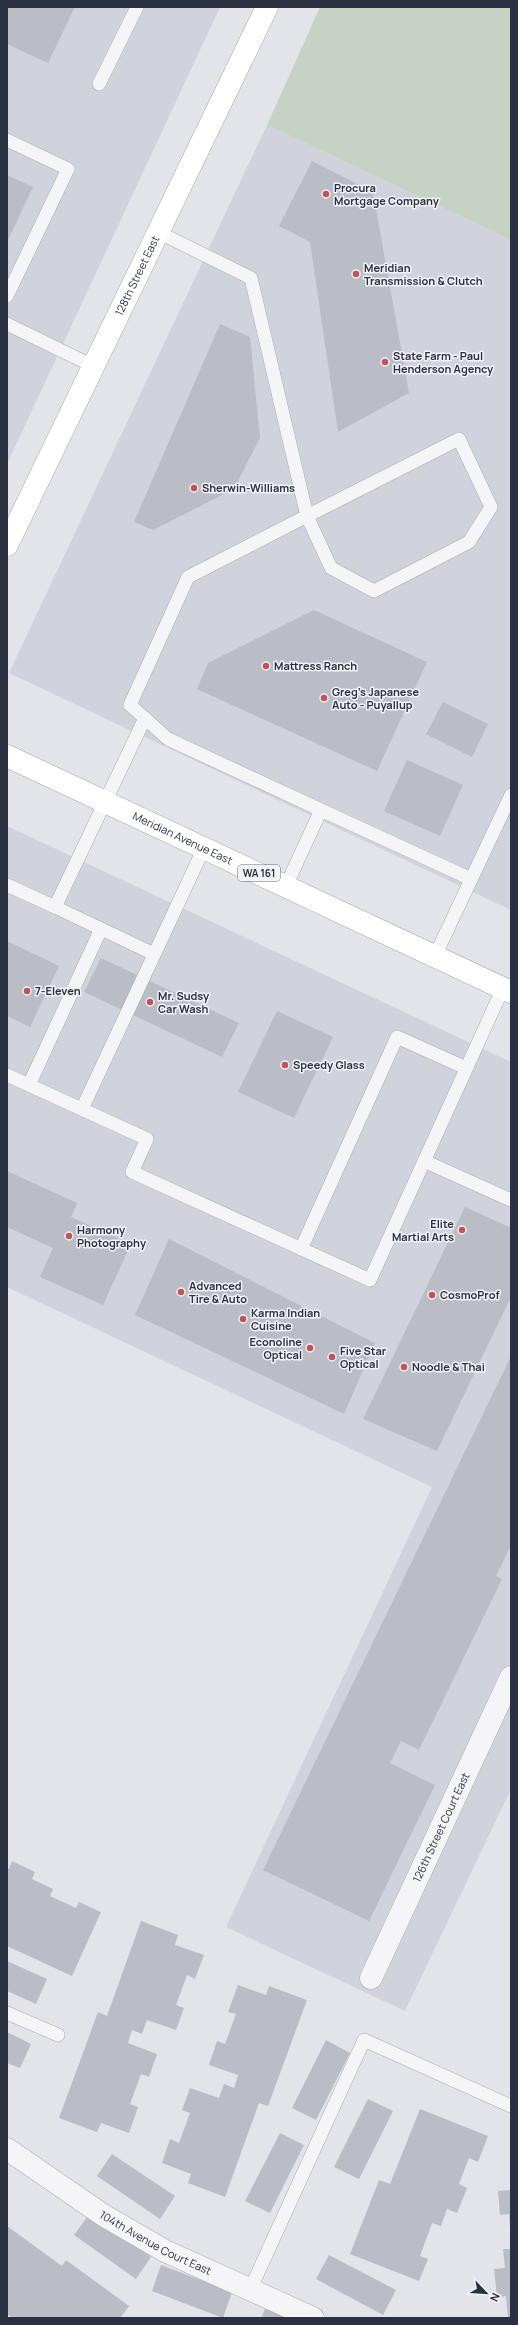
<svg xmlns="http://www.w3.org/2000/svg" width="518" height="2325" font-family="Manrope,sans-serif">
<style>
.built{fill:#d0d3db}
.green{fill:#c6d3c4}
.building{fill:#babdc6}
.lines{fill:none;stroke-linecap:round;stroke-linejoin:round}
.lane-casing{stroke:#a7abb3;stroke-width:14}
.street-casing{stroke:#a7abb3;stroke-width:23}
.secondary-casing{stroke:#a7abb3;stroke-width:23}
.primary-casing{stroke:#a2a7b4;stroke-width:23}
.lane{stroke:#f5f5f8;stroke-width:13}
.street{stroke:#f5f5f8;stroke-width:22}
.secondary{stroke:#fff;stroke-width:22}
.primary{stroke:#fff;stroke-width:22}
.poi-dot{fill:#c55156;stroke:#f2f3f7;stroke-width:1.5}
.labels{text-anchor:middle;stroke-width:3;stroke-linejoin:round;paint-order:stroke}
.shield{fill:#f2f3f7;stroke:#676b77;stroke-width:1}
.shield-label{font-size:10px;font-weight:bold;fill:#2b3140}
.poi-label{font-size:11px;font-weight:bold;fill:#2b3140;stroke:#f2f3f7;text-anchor:start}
.street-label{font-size:11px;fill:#2b3140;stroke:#f2f3f7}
</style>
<rect width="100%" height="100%" fill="#e2e4e9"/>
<!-- built -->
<g class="built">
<path d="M 7,7 L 220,7 L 7,464 Z"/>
<path d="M 267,125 L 511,240 L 511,910 L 9,673 Z"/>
<path d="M 7,826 L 511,1062 L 511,1789 L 405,2011 L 226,1927 L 432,1487 L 7,1287 Z"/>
</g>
<!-- green -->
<path class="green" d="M 320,7 L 511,7 L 511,240 L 267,125 Z"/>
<!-- building -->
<g class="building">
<path d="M 7,7 L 75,7 L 48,63 L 7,44 Z"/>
<path d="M 312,161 L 373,192 L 409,393 L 338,432 L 310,242 L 279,226 Z"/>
<path d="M 7,175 L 33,187 L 7,242 Z"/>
<path d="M 220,324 L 250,337 L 260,438 L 234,489 L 153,530 L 134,522 Z"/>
<path d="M 314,610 L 427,662 L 377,771 L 197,689 L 208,663 Z"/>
<path d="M 443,702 L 488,724 L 472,757 L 426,734 Z"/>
<path d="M 407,760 L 463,785 L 440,836 L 384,811 Z"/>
<path d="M 7,941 L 59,966 L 30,1027 L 7,1016 Z"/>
<path d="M 101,958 L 239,1023 L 222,1057 L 84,992 Z"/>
<path d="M 277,1011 L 333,1037 L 294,1118 L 238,1092 Z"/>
<path d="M 7,1171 L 77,1203 L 71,1217 L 131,1244 L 103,1305 L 40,1277 L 53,1248 L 7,1227 Z"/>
<path d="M 465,1207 L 511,1228 L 511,1297 L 437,1451 L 363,1419 Z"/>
<path d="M 169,1239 L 375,1343 L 344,1414 L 135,1315 Z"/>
<path d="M 511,1356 L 511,1545 L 496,1576 L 502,1579 L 419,1750 L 401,1741 L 390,1763 L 435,1785 L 369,1921 L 263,1870 Z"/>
<path d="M 12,1861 L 35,1872 L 32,1879 L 53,1889 L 50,1896 L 76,1908 L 79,1902 L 101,1912 L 72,1976 L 7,1946 L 7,1868 L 9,1869 Z"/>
<path d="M 141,1921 L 178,1935 L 175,1945 L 204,1955 L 195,1979 L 187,1975 L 176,2005 L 184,2008 L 176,2030 L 147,2020 L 142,2034 L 132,2030 L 128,2043 L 157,2054 L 149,2077 L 141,2074 L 130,2104 L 138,2107 L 129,2133 L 101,2123 L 97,2132 L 59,2118 L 98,2012 L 107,2016 Z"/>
<path d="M 7,1961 L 47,1979 L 36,2004 L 7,1991 Z"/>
<path d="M 238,1985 L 266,1995 L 269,1986 L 307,2000 L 268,2106 L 259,2103 L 225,2197 L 188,2183 L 191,2174 L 162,2163 L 170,2139 L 179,2143 L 190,2113 L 182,2110 L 190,2088 L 219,2098 L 224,2084 L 234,2088 L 238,2075 L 209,2065 L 217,2041 L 225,2044 L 236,2014 L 228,2012 Z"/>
<path d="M 7,2032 L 31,2044 L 20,2068 L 7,2063 Z"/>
<path d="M 326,2040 L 350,2053 L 316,2120 L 292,2108 Z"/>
<path d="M 368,2099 L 393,2111 L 359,2179 L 334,2167 Z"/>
<path d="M 420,2109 L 488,2136 L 478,2162 L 469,2158 L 459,2184 L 467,2188 L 457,2213 L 447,2209 L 441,2226 L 432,2223 L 420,2256 L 428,2259 L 419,2281 L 350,2254 L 379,2180 L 390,2184 Z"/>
<path d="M 280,2133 L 304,2145 L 270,2213 L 245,2201 Z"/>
<path d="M 112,2154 L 175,2196 L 160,2219 L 97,2176 Z"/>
<path d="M 511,2190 L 511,2228 L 510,2228 L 509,2214 L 500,2215 L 498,2191 Z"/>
<path d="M 90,2213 L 151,2257 L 136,2279 L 74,2235 Z"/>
<path d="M 7,2226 L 62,2266 L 66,2260 L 129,2306 L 120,2318 L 13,2318 L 7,2314 Z"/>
<path d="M 503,2249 L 511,2249 L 511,2318 L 508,2318 L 506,2296 L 497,2297 L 494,2269 L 505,2268 Z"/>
<path d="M 329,2255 L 396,2290 L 383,2315 L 316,2279 Z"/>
<path d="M 161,2265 L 232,2292 L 223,2318 L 152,2291 Z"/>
<path d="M 266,2307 L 291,2318 L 261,2318 Z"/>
</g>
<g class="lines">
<defs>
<g id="lane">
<path d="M 99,84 L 137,7"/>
<path d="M 7,140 L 68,169 L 7,296"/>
<path d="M 158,232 L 251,278 L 307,516 L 188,577 L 130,705 L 168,739 L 321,810 L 286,886"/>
<path d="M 7,324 L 93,366"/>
<path d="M 459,439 L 491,507 L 469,542 L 374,591 L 331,568 L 307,516 Z"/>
<path d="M 321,810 L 471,879"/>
<path d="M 7,885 L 55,907 L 145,718"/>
<path d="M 55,907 L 154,954"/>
<path d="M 435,956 L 511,795"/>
<path d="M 7,1075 L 147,1139 L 132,1172 L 370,1280 L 503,988"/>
<path d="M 29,1085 L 101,929"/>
<path d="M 82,1109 L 204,848"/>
<path d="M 424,1161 L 511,1200"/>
<path d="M 301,1249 L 397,1037 L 466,1068"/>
<path d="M 7,2013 L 58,2035"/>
<path d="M 250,2290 L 364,2040 L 511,2106"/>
</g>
<g id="street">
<path id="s1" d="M 371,1978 L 511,1677"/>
<path id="s2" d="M 7,2149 L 103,2215 L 165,2251 L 313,2318"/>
</g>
<g id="secondary">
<path id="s3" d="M 7,545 L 267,7"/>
</g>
<g id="primary">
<path id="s4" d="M 7,756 L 511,992"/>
</g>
</defs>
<!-- lane casing -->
<use href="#lane" class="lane-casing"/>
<!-- street casing -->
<use href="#street" class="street-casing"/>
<!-- secondary casing -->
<use href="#secondary" class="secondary-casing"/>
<!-- primary casing -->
<use href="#primary" class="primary-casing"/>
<!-- lane -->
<use href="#lane" class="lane"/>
<!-- street -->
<use href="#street" class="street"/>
<!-- secondary -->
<use href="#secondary" class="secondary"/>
<!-- primary -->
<use href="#primary" class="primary"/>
</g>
<!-- markers -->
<g class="poi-dot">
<circle cx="326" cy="194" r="4"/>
<circle cx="356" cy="274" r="4"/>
<circle cx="385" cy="362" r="4"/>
<circle cx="194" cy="488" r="4"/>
<circle cx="266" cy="666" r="4"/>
<circle cx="324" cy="698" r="4"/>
<circle cx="27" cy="991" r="4"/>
<circle cx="150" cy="1002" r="4"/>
<circle cx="285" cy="1065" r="4"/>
<circle cx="462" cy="1230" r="4"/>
<circle cx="69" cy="1236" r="4"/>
<circle cx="181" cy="1292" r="4"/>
<circle cx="432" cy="1295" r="4"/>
<circle cx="243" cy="1319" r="4"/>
<circle cx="310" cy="1348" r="4"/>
<circle cx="332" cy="1357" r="4"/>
<circle cx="404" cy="1367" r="4"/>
</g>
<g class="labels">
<!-- shield labels -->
<rect class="shield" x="238" y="865" width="42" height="16" rx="3"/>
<g class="shield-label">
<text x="259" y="877">WA 161</text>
</g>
<!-- poi labels -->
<g class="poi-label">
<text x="334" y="192">Procura<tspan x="334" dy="13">Mortgage Company</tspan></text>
<text x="364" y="272">Meridian<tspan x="364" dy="13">Transmission &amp; Clutch</tspan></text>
<text x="393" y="360">State Farm - Paul<tspan x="393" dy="13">Henderson Agency</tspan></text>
<text x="202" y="492">Sherwin-Williams</text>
<text x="274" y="670">Mattress Ranch</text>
<text x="332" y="696">Greg's Japanese<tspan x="332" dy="13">Auto - Puyallup</tspan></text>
<text x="35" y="995">7-Eleven</text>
<text x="158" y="1000">Mr. Sudsy<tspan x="158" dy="13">Car Wash</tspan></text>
<text x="293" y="1069">Speedy Glass</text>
<text x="454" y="1228" text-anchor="end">Elite<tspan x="454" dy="13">Martial Arts</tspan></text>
<text x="77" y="1234">Harmony<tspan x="77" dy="13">Photography</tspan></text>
<text x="189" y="1290">Advanced<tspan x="189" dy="13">Tire &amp; Auto</tspan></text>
<text x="440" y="1299">CosmoProf</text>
<text x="251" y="1317">Karma Indian<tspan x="251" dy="13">Cuisine</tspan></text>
<text x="302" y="1346" text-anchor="end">Econoline<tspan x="302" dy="13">Optical</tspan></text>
<text x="340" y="1355">Five Star<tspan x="340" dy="13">Optical</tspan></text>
<text x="412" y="1371">Noodle &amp; Thai</text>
</g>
<!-- street labels -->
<g class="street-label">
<text dy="4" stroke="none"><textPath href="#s3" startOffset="299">128th Street East</textPath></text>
<text dy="4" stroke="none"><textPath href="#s4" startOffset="194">Meridian Avenue East</textPath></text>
<text dy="4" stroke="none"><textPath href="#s1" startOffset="166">126th Street Court East</textPath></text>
<text dy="4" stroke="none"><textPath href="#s2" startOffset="176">104th Avenue Court East</textPath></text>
</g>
</g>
<!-- border -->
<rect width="518" height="2325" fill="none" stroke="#2b3140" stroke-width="16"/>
<!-- north arrow -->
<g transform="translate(486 2293) rotate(115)" stroke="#f2f3f7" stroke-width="3" paint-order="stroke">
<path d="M0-3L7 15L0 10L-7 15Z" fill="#2b3140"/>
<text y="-6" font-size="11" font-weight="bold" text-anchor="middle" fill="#2b3140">N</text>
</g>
</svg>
